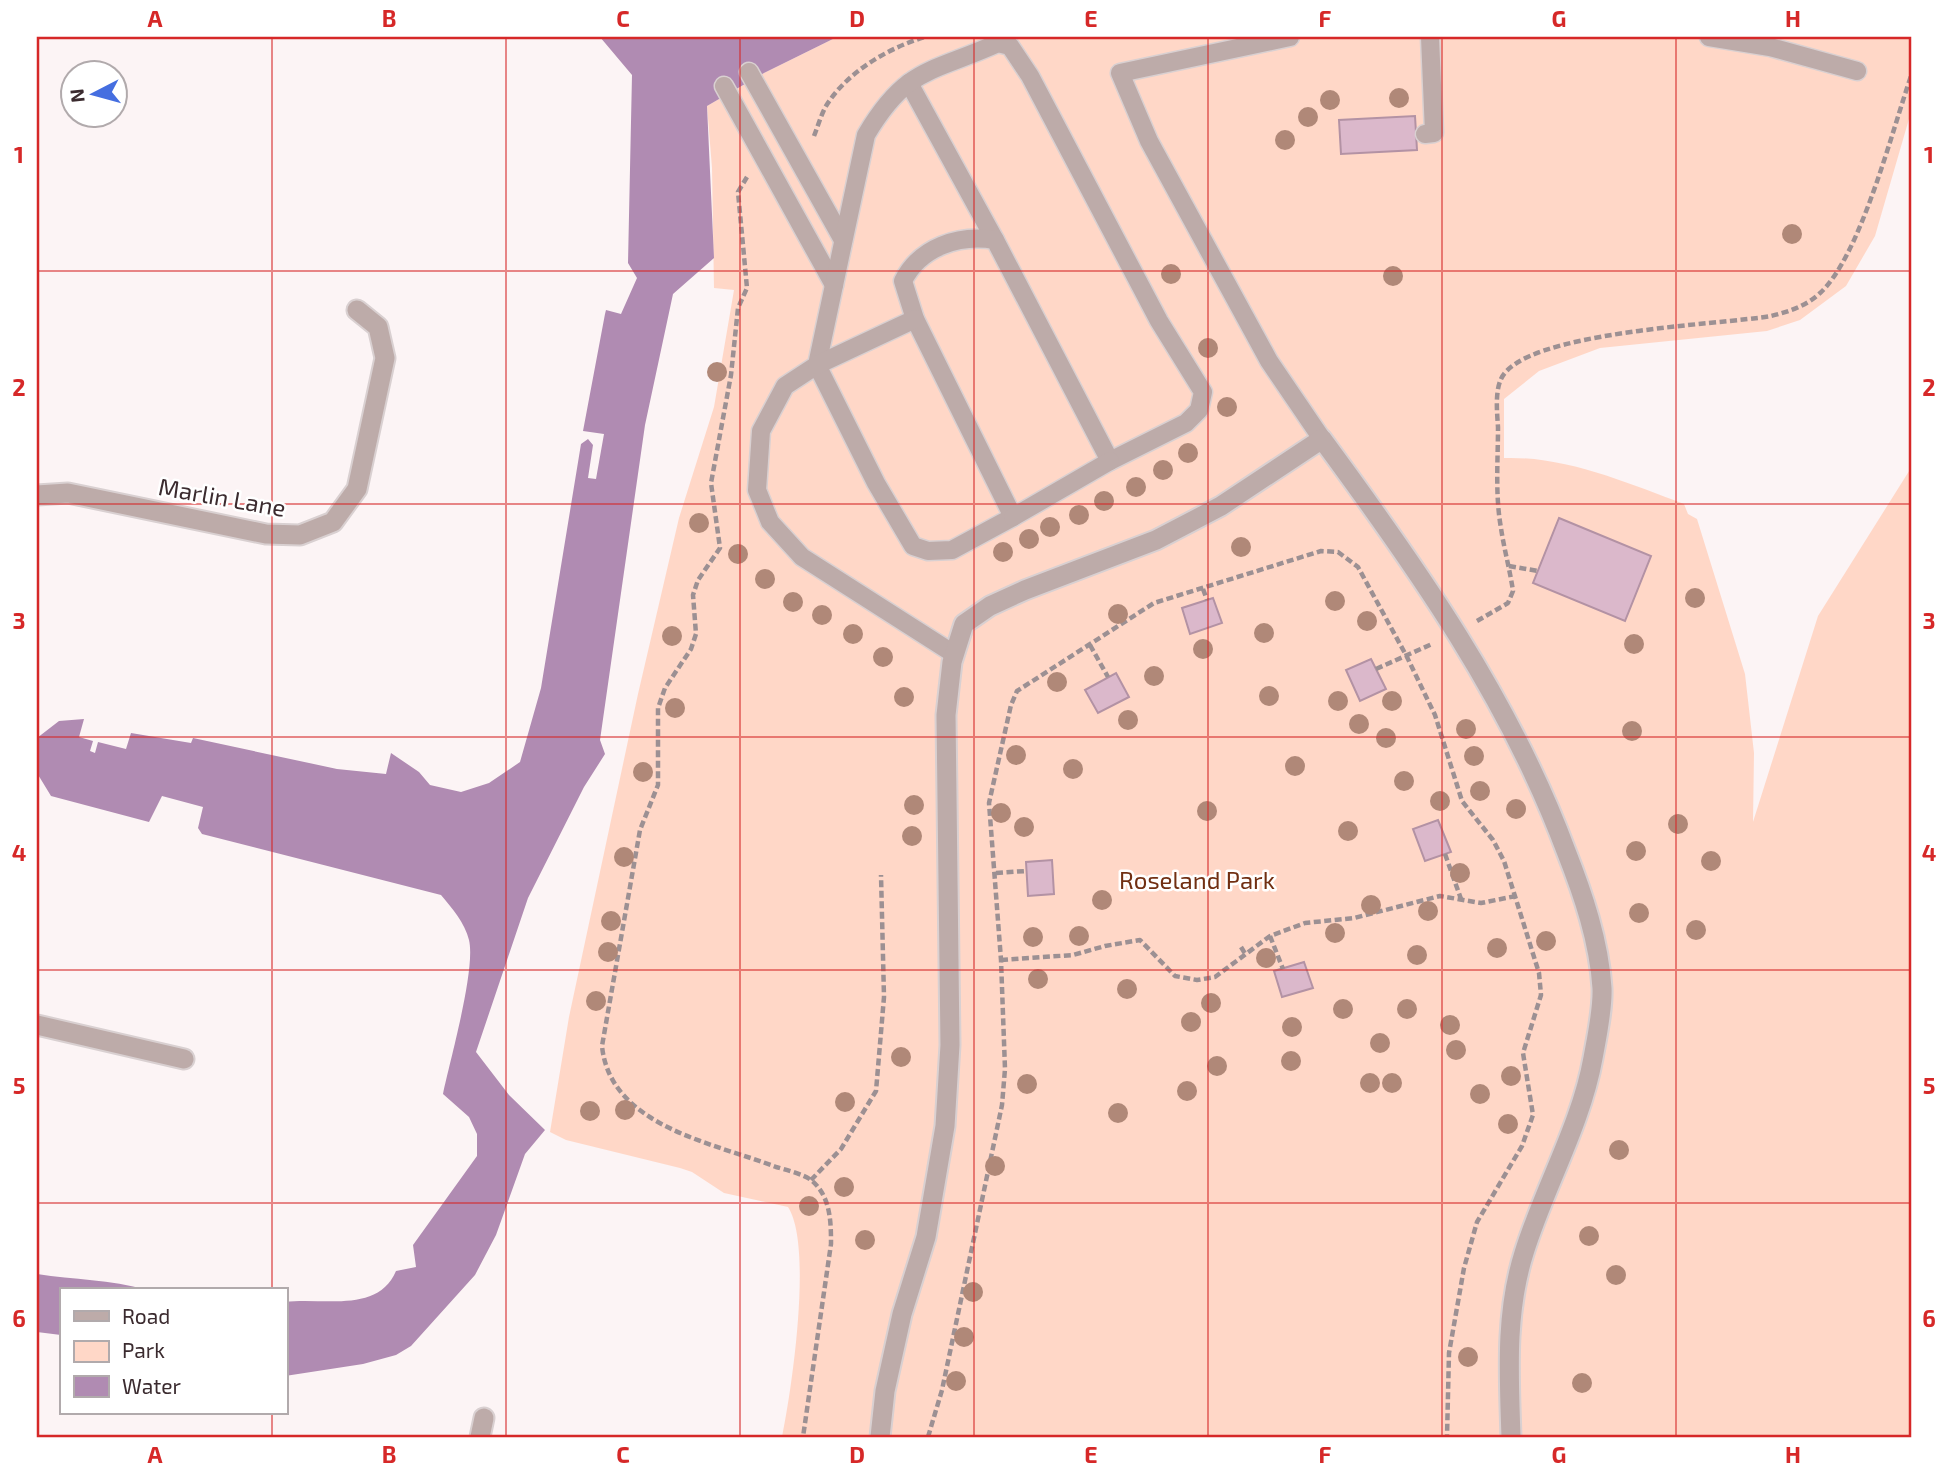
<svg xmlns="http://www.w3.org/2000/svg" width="1948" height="1474" font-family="'Exo 2',sans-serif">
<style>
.green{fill:#ffd7c7}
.water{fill:#b08bb2}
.building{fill:#dbb8cb;stroke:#b392a4;stroke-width:2}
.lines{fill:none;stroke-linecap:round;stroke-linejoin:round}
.service-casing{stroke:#d9d0d1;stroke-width:21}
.minor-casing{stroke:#d9d0d1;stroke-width:23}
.path{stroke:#9c9093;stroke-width:4.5;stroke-dasharray:7 3.5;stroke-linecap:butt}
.service{stroke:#bdaba9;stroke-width:18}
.minor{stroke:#bdaba9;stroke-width:19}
.tree{fill:#b08878}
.grid{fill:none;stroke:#d62828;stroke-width:2;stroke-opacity:0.55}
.labels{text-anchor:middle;stroke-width:5;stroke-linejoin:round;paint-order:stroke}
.street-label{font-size:24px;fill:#3b2b2f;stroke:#fff}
.park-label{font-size:24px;fill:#712f12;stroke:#fff}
.neatline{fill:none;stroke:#d62828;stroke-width:2.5}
.grid-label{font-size:23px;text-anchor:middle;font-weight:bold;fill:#d62828}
</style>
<rect width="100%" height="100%" fill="#fcf4f5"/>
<!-- green -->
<path class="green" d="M 837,37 L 1911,37 L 1911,112 L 1875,236 L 1846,286 L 1800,320 L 1767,331 L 1600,348 L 1539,371 L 1504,399 L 1504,458 C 1566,456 1627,483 1684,504 L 1688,514 L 1697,519 L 1745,674 L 1754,753 L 1753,822 L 1818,616 L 1911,468 L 1911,1437 L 782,1437 C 792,1389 813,1245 788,1207 L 724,1193 L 692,1172 L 680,1168 L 566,1140 L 550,1132 L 569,1017 L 638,694 L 679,518 L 714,407 L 734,290 L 714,288 L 712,168 L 707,106 L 764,73 Z"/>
<!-- water -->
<g class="water">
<path d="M 600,37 L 837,37 L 764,73 L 707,106 L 714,258 L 673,294 L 645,425 L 600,740 L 605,754 L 584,787 L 528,898 L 476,1052 L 509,1095 L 545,1130 L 525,1154 L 496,1235 L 475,1275 L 411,1346 L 396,1355 L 363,1364 L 285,1376 L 285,1302 C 322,1297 378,1314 396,1271 L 416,1267 L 413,1245 L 477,1156 L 477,1134 L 469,1117 L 443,1094 C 450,1060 476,969 469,940 C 465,923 452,908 441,895 L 202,834 L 198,828 L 203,807 L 162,796 L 149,822 L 51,796 L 37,773 L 37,738 L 59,721 L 84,719 L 79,737 L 93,741 L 90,751 L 95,753 L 98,742 L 126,749 L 131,733 L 191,743 L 193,738 L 337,769 L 386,774 L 391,753 L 419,772 L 430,785 L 461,792 L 489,783 L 520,762 L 541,688 L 581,444 L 588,439 L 593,445 L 588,478 L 596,479 L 604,434 L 583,431 L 605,314 L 606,310 L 621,314 L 637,278 L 628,263 L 632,75 Z"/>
<path d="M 37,1274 C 74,1280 110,1279 147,1290 L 61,1290 L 61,1335 L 37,1332 Z"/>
</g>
<!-- building -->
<g class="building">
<path d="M 1415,116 L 1417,150 L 1341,154 L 1339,120 Z"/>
<path d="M 1559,518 L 1651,556 L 1625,621 L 1533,583 Z"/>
<path d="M 1213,598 L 1222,623 L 1190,634 L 1182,608 Z"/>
<path d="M 1371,659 L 1386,689 L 1360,701 L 1346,670 Z"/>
<path d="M 1116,673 L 1129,697 L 1098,713 L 1085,690 Z"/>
<path d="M 1438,820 L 1451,852 L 1425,861 L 1413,829 Z"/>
<path d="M 1052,860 L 1054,894 L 1028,896 L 1026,862 Z"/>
<path d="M 1304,962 L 1313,988 L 1282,997 L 1274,971 Z"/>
</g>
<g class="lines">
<defs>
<g id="service">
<path d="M 1290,37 L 1120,73 L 1149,141 L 1269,361 L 1322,439"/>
<path d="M 1709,37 L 1770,47 L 1857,71"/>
<path d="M 749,72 L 843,240"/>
<path d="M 909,83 L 995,240"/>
<path d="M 724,86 L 834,285"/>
<path d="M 1425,134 L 1434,133 L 1430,37"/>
<path d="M 817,365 L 866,135 C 907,66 932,73 998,43 L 1010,46 L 1030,76 L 1159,321 L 1203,392 L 1199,410 L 1186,423 L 1110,461 L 995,240 C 959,234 920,247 903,281 L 915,319 L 1013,517 L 952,550 L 928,551 L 913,546 L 876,483 L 817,365 L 785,386 L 761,431 L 757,490 L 770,522 L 802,557 L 954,654"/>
<path d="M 817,365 L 915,319"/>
<path d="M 1013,517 L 1110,461"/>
</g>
<g id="minor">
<path d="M 37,495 L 68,493 L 266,534 L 300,535 L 333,522 L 357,489 L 385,358 L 378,327 L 357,310"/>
<path d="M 37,1025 L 184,1059"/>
<path d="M 480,1437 L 484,1418"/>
<path d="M 880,1437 L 885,1391 L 902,1314 L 926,1237 L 945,1126 L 950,1045 L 946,715 L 952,662 L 964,624 L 990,606 L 1025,590 L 1156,540 L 1221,506 L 1322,439 C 1417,568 1510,700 1566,851 C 1583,894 1599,941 1602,988 C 1603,1009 1597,1036 1593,1058 C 1581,1125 1544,1188 1524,1253 C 1505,1313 1509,1375 1511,1437"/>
</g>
</defs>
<!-- service casing -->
<use href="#service" class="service-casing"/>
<!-- minor casing -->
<use href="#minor" class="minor-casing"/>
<!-- path -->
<g class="path">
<path d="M 814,136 C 818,126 821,115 826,106 C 847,72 888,48 925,37"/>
<path d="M 747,177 L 738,192 L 747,288 L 738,308 L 731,375 L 711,483 L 720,548 L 698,580 L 693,595 L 696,634 L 691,649 L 665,688 L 658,708 L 658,785 L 640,830 L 602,1046 C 610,1127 715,1143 776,1167 C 786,1170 803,1174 811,1180 C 831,1196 831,1223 831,1244 L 803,1437"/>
<path d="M 1509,566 L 1538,571"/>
<path d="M 1203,589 L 1207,600"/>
<path d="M 1477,621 L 1508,603 L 1513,591 C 1510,570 1504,549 1501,528 C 1495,495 1498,460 1498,427 C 1497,412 1495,392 1501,379 C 1523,331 1719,325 1771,316 C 1788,312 1806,306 1819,294 C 1860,258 1892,131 1911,76"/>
<path d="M 1090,645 L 1108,677"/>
<path d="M 1376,669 L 1432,644"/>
<path d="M 1445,854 L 1461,899"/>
<path d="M 996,873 L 1026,871"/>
<path d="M 1270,936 L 1283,969"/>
<path d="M 1241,947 L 1246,955"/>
<path d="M 1001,960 L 1073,955 L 1105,946 L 1140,940 L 1175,976 L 1197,980 L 1215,977 L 1270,936 L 1305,923 L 1354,918 L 1440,896 L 1481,903 L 1516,896"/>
<path d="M 811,1180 L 841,1149 L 876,1091 L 884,997 L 881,875"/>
<path d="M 928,1437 L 942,1390 L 1002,1105 L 1005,1069 L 1001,960 L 989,803 L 1011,705 L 1017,691 L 1154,603 L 1321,551 L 1338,552 L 1358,567 L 1407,657 L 1435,715 L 1462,801 L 1493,840 L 1504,861 L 1539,973 L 1541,995 L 1523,1053 L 1533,1115 L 1522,1146 L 1477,1222 L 1464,1268 L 1449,1353 L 1447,1437"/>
</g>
<!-- service -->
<use href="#service" class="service"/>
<!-- minor -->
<use href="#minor" class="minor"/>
</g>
<!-- trees -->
<g class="tree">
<circle cx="1399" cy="98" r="10"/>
<circle cx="1330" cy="100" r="10"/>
<circle cx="1308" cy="117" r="10"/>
<circle cx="1285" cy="140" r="10"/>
<circle cx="1792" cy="234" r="10"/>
<circle cx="1171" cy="274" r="10"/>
<circle cx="1393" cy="276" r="10"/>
<circle cx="1208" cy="348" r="10"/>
<circle cx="717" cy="372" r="10"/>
<circle cx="1227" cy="407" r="10"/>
<circle cx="1188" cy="453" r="10"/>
<circle cx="1163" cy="470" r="10"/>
<circle cx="1136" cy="487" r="10"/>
<circle cx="1104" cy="501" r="10"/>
<circle cx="1079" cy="515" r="10"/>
<circle cx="699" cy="523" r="10"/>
<circle cx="1050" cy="527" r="10"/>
<circle cx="1029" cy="539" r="10"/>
<circle cx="1241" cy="547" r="10"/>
<circle cx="1003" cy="552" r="10"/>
<circle cx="738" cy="554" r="10"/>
<circle cx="765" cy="579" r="10"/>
<circle cx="1695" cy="598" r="10"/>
<circle cx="1335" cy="601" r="10"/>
<circle cx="793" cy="602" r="10"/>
<circle cx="1118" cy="614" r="10"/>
<circle cx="822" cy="615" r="10"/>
<circle cx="1367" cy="621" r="10"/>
<circle cx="1264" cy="633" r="10"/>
<circle cx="853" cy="634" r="10"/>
<circle cx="672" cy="636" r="10"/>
<circle cx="1634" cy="644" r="10"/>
<circle cx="1203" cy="649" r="10"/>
<circle cx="883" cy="657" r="10"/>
<circle cx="1154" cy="676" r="10"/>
<circle cx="1057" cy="682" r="10"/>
<circle cx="1269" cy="696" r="10"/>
<circle cx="904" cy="697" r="10"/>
<circle cx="1338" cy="701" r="10"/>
<circle cx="1392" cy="701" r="10"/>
<circle cx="675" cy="708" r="10"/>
<circle cx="1128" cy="720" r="10"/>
<circle cx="1359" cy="724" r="10"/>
<circle cx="1466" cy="729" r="10"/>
<circle cx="1632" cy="731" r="10"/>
<circle cx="1386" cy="738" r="10"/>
<circle cx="1016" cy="755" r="10"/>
<circle cx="1474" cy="756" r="10"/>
<circle cx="1295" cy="766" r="10"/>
<circle cx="1073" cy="769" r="10"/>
<circle cx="643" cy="772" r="10"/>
<circle cx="1404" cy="781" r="10"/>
<circle cx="1480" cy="791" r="10"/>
<circle cx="1440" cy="801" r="10"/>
<circle cx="914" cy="805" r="10"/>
<circle cx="1516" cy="809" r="10"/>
<circle cx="1207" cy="811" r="10"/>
<circle cx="1001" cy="813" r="10"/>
<circle cx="1678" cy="824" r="10"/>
<circle cx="1024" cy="827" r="10"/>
<circle cx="1348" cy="831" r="10"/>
<circle cx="912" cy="836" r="10"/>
<circle cx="1636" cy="851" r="10"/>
<circle cx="624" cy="857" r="10"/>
<circle cx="1711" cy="861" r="10"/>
<circle cx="1460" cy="873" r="10"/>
<circle cx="1102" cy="900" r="10"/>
<circle cx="1371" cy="905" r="10"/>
<circle cx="1428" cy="911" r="10"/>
<circle cx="1639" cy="913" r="10"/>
<circle cx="611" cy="921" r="10"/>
<circle cx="1696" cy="930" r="10"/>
<circle cx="1335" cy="933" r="10"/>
<circle cx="1079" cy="936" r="10"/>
<circle cx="1033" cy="937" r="10"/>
<circle cx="1546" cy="941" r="10"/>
<circle cx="1497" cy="948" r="10"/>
<circle cx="608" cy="952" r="10"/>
<circle cx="1417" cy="955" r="10"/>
<circle cx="1266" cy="958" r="10"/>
<circle cx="1038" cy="979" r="10"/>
<circle cx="1127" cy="989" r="10"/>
<circle cx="596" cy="1001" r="10"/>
<circle cx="1211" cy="1003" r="10"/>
<circle cx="1343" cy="1009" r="10"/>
<circle cx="1407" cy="1009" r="10"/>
<circle cx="1191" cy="1022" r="10"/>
<circle cx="1450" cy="1025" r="10"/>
<circle cx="1292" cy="1027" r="10"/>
<circle cx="1380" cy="1043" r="10"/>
<circle cx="1456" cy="1050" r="10"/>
<circle cx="901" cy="1057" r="10"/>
<circle cx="1291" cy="1061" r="10"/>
<circle cx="1217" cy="1066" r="10"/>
<circle cx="1511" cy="1076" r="10"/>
<circle cx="1370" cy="1083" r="10"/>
<circle cx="1392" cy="1083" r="10"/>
<circle cx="1027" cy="1084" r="10"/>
<circle cx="1187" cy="1091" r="10"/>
<circle cx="1480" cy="1094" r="10"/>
<circle cx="845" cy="1102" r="10"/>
<circle cx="625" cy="1110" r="10"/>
<circle cx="590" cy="1111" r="10"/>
<circle cx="1118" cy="1113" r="10"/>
<circle cx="1508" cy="1124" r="10"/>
<circle cx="1619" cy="1150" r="10"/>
<circle cx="995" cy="1166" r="10"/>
<circle cx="844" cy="1187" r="10"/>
<circle cx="809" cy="1206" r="10"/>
<circle cx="1589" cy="1236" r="10"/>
<circle cx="865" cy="1240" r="10"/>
<circle cx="1616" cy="1275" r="10"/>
<circle cx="973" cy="1292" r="10"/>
<circle cx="964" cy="1337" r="10"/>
<circle cx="1468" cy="1357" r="10"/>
<circle cx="956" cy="1381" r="10"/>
<circle cx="1582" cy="1383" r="10"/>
</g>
<!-- grid -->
<path class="grid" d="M 272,37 L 272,1290M 506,37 L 506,1437M 740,37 L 740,1437M 974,37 L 974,1437M 1208,37 L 1208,1437M 1442,37 L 1442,1437M 1676,37 L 1676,1437M 37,271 L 1911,271M 37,504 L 1911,504M 37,737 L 1911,737M 37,970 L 1911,970M 37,1203 L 1911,1203M 272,1413 L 272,1437"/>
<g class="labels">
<!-- street labels -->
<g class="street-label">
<text transform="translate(222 498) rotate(10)" y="8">Marlin Lane</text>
</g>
<!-- park labels -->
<g class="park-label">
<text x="1197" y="889">Roseland Park</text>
</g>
</g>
<!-- border -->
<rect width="1948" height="1474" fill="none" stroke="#ffffff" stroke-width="77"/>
<!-- legend -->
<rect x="60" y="1288" width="228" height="126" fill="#ffffff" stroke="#b1aaac" stroke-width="2"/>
<rect x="74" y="1311" width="35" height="10" fill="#bdaba9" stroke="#b1aaac" stroke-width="2"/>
<text x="122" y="1324" font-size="21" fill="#3b2b2f">Road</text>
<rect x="74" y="1341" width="35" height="21" fill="#ffd7c7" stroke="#b1aaac" stroke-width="2"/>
<text x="122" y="1358" font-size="21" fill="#3b2b2f">Park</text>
<rect x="74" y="1376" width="35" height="21" fill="#b08bb2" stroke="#b1aaac" stroke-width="2"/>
<text x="122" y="1394" font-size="21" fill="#3b2b2f">Water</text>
<!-- north arrow -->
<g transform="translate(94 94) rotate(264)"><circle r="33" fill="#ffffff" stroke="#b1aaac" stroke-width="2"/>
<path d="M0-5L12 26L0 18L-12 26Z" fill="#456ee0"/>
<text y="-10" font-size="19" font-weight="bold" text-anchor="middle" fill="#3b2b2f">N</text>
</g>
<rect x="38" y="38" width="1872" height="1398" class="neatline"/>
<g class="grid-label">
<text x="155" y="27">A</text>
<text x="389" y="27">B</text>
<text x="623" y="27">C</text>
<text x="857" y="27">D</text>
<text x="1091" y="27">E</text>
<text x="1325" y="27">F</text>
<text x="1559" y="27">G</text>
<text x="1793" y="27">H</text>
<text x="19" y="163">1</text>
<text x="1929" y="163">1</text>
<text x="19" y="396">2</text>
<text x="1929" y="396">2</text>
<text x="19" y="629">3</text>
<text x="1929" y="629">3</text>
<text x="19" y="861">4</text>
<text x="1929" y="861">4</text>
<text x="19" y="1094">5</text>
<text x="1929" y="1094">5</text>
<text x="19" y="1327">6</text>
<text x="1929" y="1327">6</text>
<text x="155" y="1463">A</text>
<text x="389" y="1463">B</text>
<text x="623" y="1463">C</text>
<text x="857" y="1463">D</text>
<text x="1091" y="1463">E</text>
<text x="1325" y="1463">F</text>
<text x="1559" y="1463">G</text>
<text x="1793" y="1463">H</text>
</g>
</svg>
